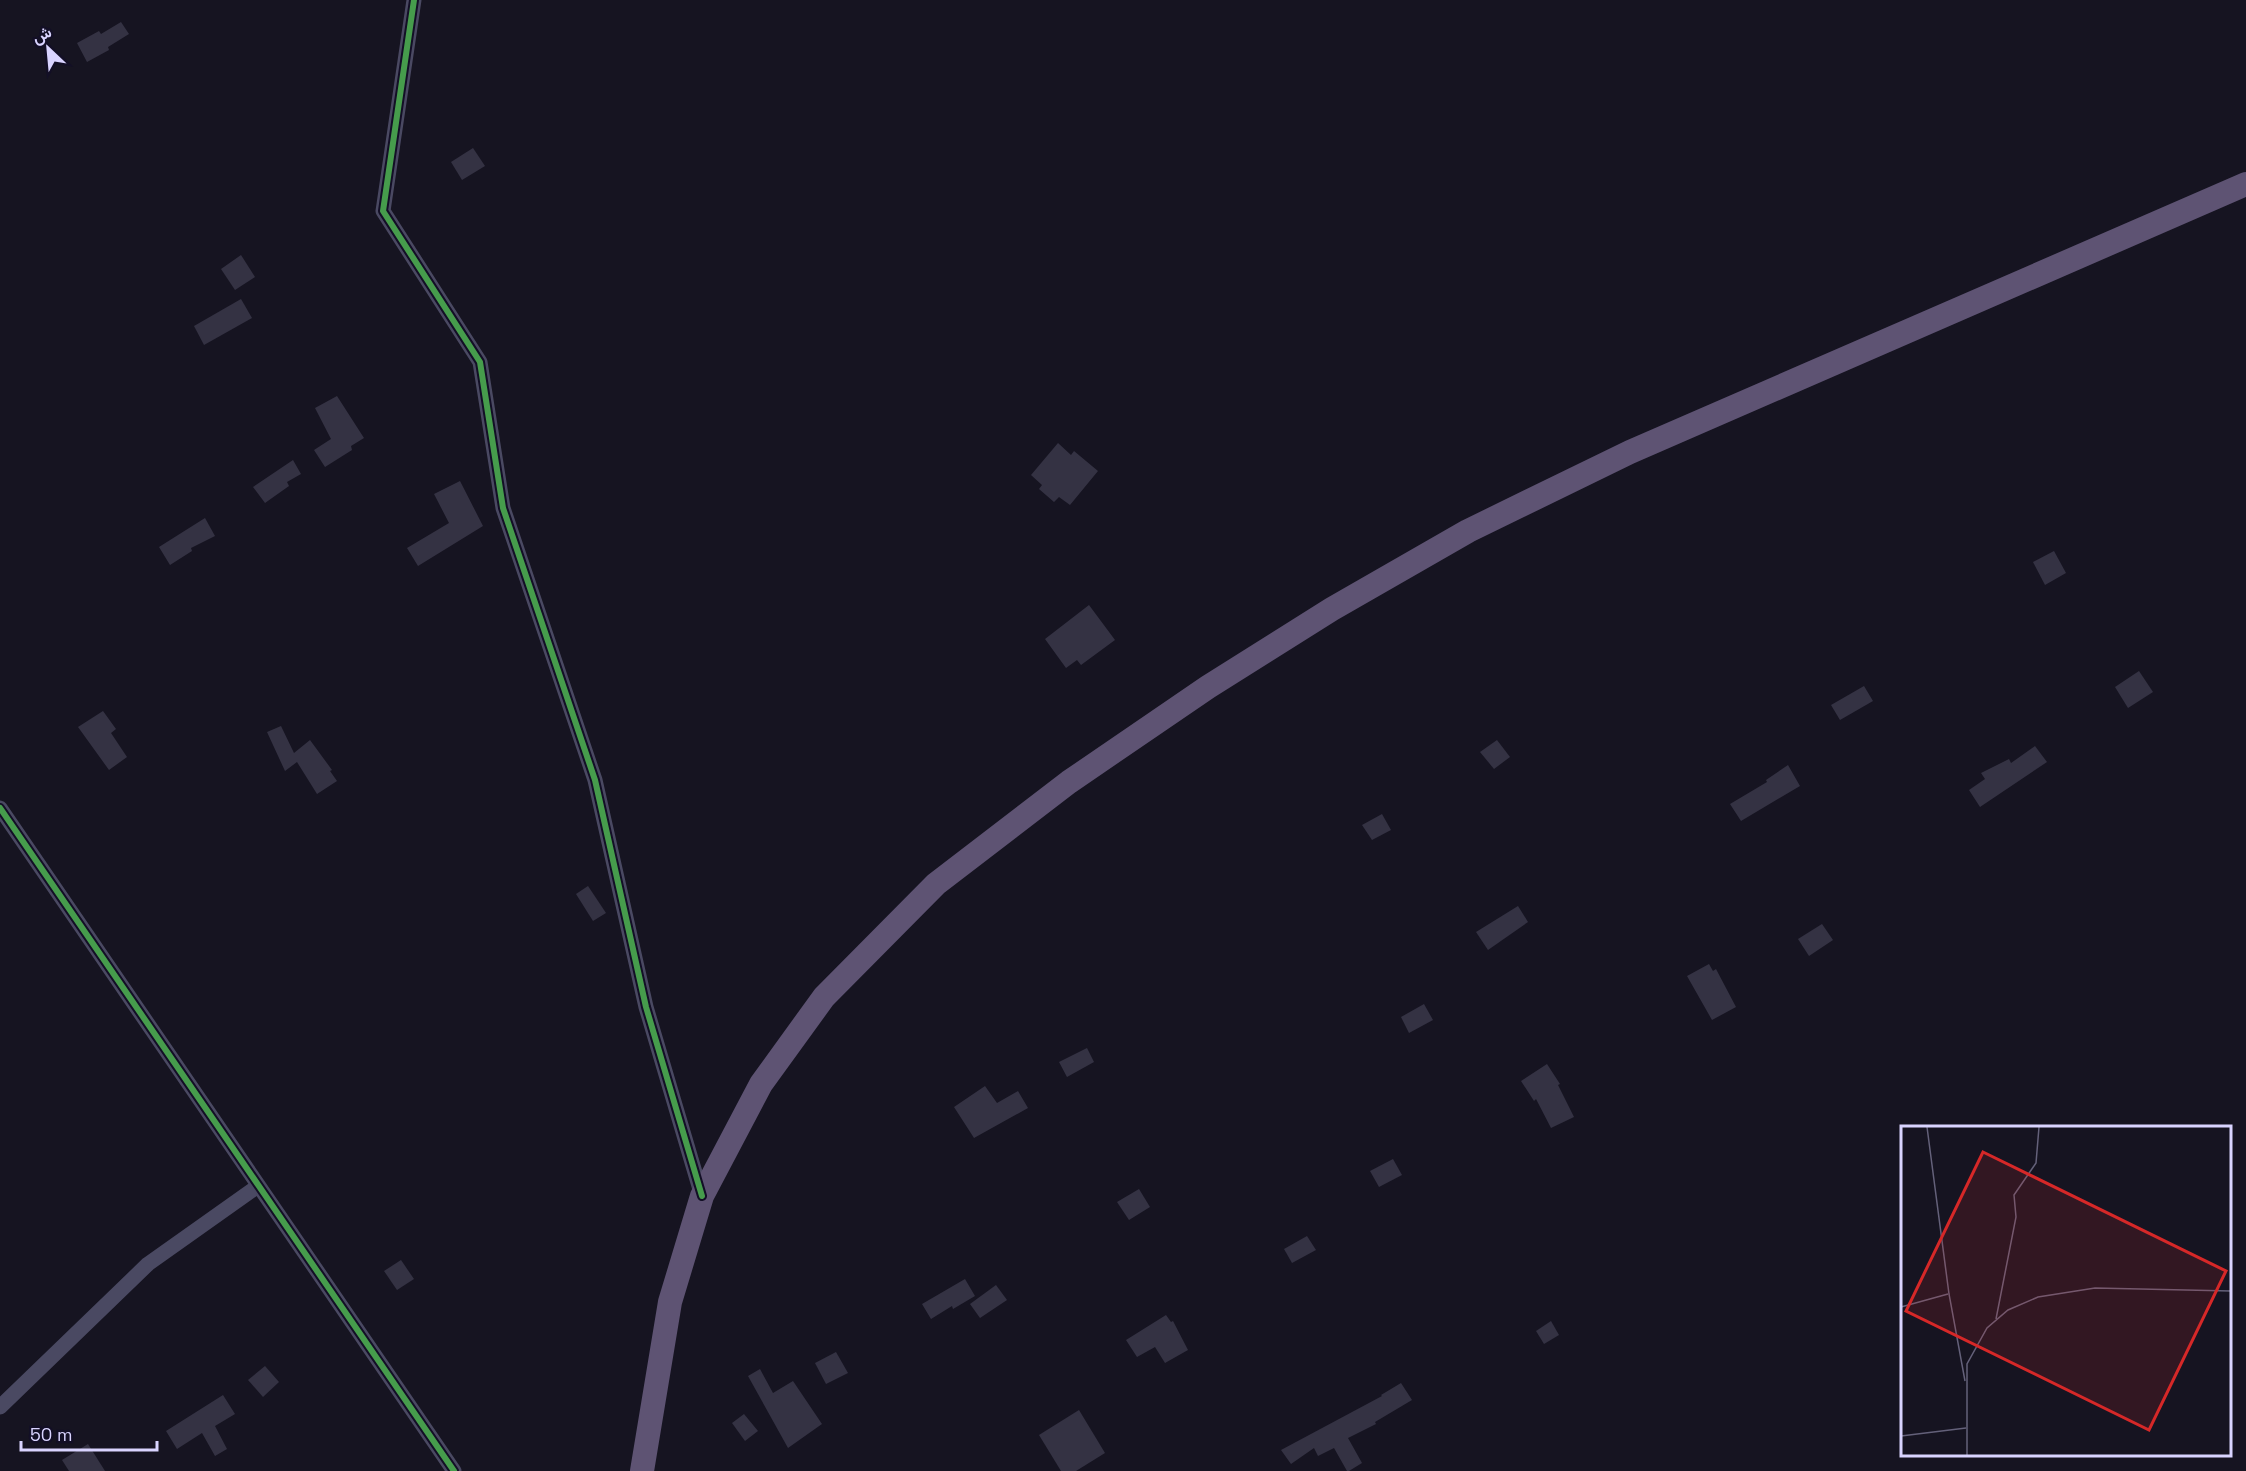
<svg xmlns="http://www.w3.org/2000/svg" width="2246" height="1471" font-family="'Space Grotesk',Vazirmatn,sans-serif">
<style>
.building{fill:#343243}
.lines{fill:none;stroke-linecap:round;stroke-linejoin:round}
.minor{stroke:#4a4962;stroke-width:15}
.primary{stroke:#5e5373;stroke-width:24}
.cycleway-casing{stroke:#130f26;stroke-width:10}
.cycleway{stroke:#469c4c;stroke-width:6}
.inset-road{fill:none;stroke:#64617a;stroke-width:1.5}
.view{fill:#d62828;fill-opacity:0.15;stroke:#d62828;stroke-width:3}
.inset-edge{fill:none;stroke:#d9d4ff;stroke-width:3}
</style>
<rect width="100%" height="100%" fill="#161421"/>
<!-- building -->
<g class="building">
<path d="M 121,22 L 129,34 L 108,47 L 109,50 L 87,62 L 77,43 L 99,31 L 101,34 Z"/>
<path d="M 473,148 L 485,166 L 462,180 L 451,162 Z"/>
<path d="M 241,255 L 255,277 L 235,290 L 221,269 Z"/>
<path d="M 241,299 L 252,318 L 204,345 L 194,326 Z"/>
<path d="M 337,396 L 364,438 L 351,446 L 352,450 L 325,467 L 314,450 L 331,439 L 315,408 Z"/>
<path d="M 1058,443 L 1071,455 L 1074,451 L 1098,471 L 1070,505 L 1059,497 L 1054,502 L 1039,489 L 1042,485 L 1031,475 Z"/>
<path d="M 293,460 L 301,474 L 287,482 L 289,486 L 265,503 L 253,487 Z"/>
<path d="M 460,481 L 483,526 L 418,566 L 407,548 L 449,523 L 434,494 Z"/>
<path d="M 205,518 L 215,536 L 191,548 L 192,551 L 170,565 L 159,547 Z"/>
<path d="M 2054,551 L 2066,573 L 2045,585 L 2033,562 Z"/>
<path d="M 1089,605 L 1115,640 L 1081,665 L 1077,660 L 1066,668 L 1045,639 Z"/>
<path d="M 2139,671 L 2153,692 L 2128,708 L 2115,687 Z"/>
<path d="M 1864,686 L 1873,701 L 1840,720 L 1831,705 Z"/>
<path d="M 103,711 L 116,729 L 111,733 L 127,757 L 109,770 L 78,727 Z"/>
<path d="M 281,726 L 294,753 L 310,740 L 332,770 L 330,771 L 337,781 L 317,794 L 297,762 L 285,771 L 267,732 Z"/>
<path d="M 1497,740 L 1510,757 L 1494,769 L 1480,752 Z"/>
<path d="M 2035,746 L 2047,762 L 1980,807 L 1969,790 L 1985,779 L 1981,773 L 2009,759 L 2011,763 Z"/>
<path d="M 1788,765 L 1800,786 L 1741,821 L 1730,804 L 1767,782 L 1766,780 Z"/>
<path d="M 1382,814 L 1391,830 L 1372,840 L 1362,825 Z"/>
<path d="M 588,886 L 606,913 L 593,921 L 576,894 Z"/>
<path d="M 1518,906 L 1528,922 L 1488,950 L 1476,932 Z"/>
<path d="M 1822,924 L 1833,940 L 1809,956 L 1798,939 Z"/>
<path d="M 1709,964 L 1713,971 L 1716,969 L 1736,1007 L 1712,1020 L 1687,976 Z"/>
<path d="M 1424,1004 L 1433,1020 L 1409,1033 L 1401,1017 Z"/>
<path d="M 1087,1048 L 1094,1062 L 1067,1077 L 1059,1062 Z"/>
<path d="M 1547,1064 L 1560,1084 L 1558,1085 L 1574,1117 L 1551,1128 L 1536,1099 L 1534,1101 L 1521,1081 Z"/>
<path d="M 985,1086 L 997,1103 L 1018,1091 L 1028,1108 L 974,1138 L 954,1107 Z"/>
<path d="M 1393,1159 L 1402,1175 L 1379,1187 L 1370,1171 Z"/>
<path d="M 1139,1189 L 1150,1207 L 1129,1220 L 1117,1202 Z"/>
<path d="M 1307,1236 L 1316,1250 L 1292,1263 L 1284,1249 Z"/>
<path d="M 401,1260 L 414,1279 L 397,1290 L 384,1271 Z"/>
<path d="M 965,1279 L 975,1296 L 953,1309 L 952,1306 L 931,1319 L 922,1304 Z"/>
<path d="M 996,1285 L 1007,1300 L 980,1318 L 970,1304 Z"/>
<path d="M 1166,1315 L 1171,1322 L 1173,1321 L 1188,1350 L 1165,1363 L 1155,1347 L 1137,1357 L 1126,1340 Z"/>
<path d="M 1551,1321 L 1559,1335 L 1544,1344 L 1536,1331 Z"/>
<path d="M 836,1352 L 848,1373 L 826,1384 L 815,1363 Z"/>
<path d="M 265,1366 L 279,1382 L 263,1397 L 248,1380 Z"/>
<path d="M 760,1369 L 773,1393 L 793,1381 L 822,1424 L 788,1448 L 748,1376 Z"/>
<path d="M 1401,1383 L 1412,1400 L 1375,1422 L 1376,1424 L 1348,1438 L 1362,1463 L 1349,1471 L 1347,1471 L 1334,1448 L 1318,1456 L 1314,1448 L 1291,1464 L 1281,1450 L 1382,1396 L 1381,1395 Z"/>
<path d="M 223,1395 L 235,1414 L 215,1426 L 227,1449 L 215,1456 L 202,1433 L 177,1449 L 166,1431 Z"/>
<path d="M 1079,1410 L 1105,1453 L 1076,1471 L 1061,1471 L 1039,1435 Z"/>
<path d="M 744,1414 L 758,1431 L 745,1441 L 732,1423 Z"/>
<path d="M 88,1444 L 105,1471 L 69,1471 L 62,1460 Z"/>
</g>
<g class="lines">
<!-- minor -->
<g class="minor">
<path d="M 414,0 L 383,211 L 480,362 L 503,508 L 595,780 L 646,1007 L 702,1196"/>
<path d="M 0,808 L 454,1471"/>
<path d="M 0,1407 L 148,1264 L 258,1186"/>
</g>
<!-- primary -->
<path class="primary" d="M 642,1471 L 670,1302 L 702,1196 L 761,1084 L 824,997 L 936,884 L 1069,782 L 1208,687 L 1332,609 L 1468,531 L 1630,452 L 2246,184"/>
<defs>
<g id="cycleway">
<path d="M 414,0 L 383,211 L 480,362 L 503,508 L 595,780 L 646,1007 L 702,1196"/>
<path d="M 0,808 L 454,1471"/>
</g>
</defs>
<!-- cycleway casing -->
<use href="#cycleway" class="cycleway-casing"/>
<!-- cycleway -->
<use href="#cycleway" class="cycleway"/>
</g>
<!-- overview -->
<g transform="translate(1901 1126)">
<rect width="330" height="330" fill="#161421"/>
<path class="inset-road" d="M 26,1 L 48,168 L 64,255M 0,181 L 47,168M 95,193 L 115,91 L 113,69 L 135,37 L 138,1M 0,310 L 65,302M 66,329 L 66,238 L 86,202 L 107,184 L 137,171 L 194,162 L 330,165"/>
<path class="view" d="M 82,26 L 325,145 L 248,304 L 5,185 Z"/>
<rect width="330" height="330" class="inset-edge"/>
</g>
<!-- north arrow -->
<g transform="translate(48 48) rotate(334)" stroke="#130f26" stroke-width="4.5" paint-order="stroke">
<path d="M0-4.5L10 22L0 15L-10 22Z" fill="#d9d4ff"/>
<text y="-9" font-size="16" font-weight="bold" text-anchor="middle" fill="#d9d4ff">ش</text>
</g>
<!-- scale -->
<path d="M21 1441v9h136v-9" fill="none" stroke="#d9d4ff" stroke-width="3"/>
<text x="30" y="1441" font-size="18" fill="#d9d4ff" stroke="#130f26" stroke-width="4.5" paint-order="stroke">50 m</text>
</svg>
